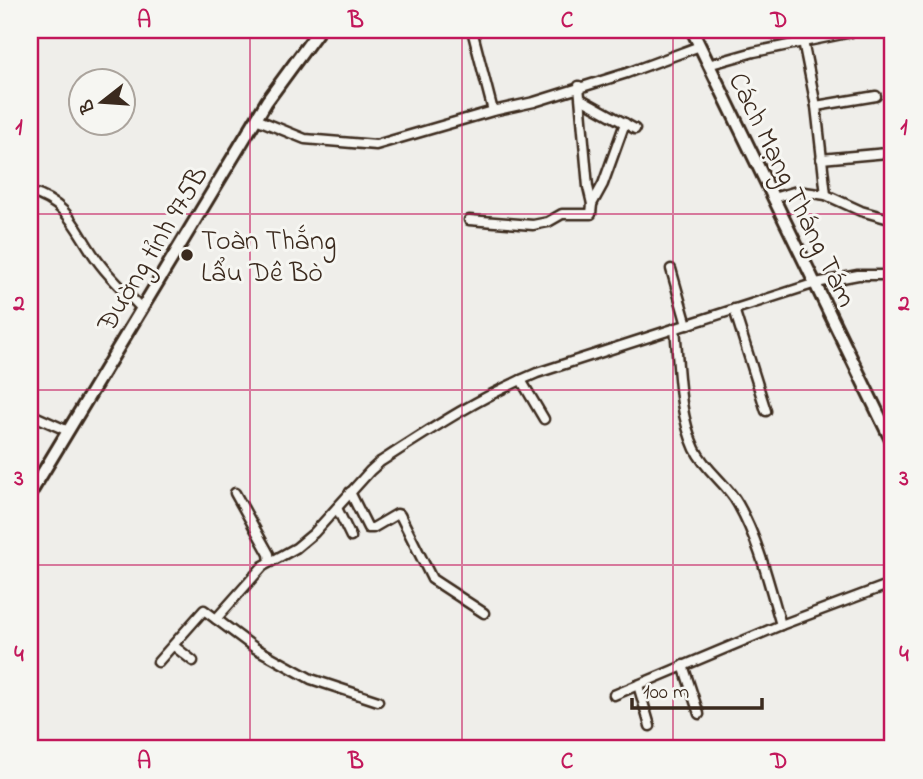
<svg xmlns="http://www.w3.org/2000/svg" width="923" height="779" font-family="'Indie Flower',sans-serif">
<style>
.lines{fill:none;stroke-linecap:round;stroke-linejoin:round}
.street-casing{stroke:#3b2a1e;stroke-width:13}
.secondary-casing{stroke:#3b2a1e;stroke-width:16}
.street{stroke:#f6f6f2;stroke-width:8}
.secondary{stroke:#f6f6f2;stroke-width:10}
.grid{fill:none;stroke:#c2185b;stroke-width:2;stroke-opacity:0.55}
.poi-dot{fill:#3b2a1e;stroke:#f6f6f2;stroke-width:2.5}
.labels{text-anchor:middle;stroke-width:6;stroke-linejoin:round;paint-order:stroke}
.street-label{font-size:28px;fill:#3b2a1e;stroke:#f6f6f2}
.poi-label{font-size:28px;fill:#3b2a1e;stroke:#f6f6f2;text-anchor:start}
.neatline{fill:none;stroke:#c2185b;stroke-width:2.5}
.grid-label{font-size:23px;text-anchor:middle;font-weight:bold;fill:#c2185b}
</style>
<rect width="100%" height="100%" fill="#efeeea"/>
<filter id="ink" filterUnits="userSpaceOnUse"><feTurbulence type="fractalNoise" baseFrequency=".0143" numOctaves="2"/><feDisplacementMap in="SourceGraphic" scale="14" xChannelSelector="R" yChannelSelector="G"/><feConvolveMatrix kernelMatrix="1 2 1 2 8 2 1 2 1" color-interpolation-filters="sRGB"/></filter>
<g filter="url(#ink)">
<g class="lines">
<defs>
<g id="street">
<path d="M 472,30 L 493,111"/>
<path d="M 708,65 L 754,52 L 862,30"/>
<path d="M 581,99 L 635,129"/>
<path d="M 816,106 L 876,96"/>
<path d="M 256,119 L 305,139 L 376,145 L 493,111 L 534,102 L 627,73 L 700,46"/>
<path d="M 821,159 L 887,153"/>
<path d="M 30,192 C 72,204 76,233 100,264 C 112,280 128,294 141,308"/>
<path d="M 826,195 L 861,211 L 893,220"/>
<path d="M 773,198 L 797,191 L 826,195 L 816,106 L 803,41"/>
<path d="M 592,204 L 603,184 L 625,123"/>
<path d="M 469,220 L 533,225 L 548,222 L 562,214 L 591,214 L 592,204 L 588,187 L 579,86"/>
<path d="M 671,269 L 687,325"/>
<path d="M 734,309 L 766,411"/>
<path d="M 675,328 C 679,368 678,412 695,449 C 705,470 727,484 738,504 C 759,541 769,584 781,625"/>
<path d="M 521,380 L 544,419"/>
<path d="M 30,414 L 68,431"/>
<path d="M 350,492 L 368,528 L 373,528 L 397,514 L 400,515 L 432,579 L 484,613"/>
<path d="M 235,493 L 269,554 L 270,562"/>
<path d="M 337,508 L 351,537"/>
<path d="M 216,619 L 263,566 L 296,548 L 314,533 L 370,471 L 380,462 C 431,429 481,396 537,373 L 816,283 L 858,275 L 893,275"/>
<path d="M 174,646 L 193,661"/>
<path d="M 158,662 L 204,610 L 255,648 L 311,679 L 378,701"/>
<path d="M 683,665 L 699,714"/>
<path d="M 638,685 L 650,726"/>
<path d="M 614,695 L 781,625 L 893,583"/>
</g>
<g id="secondary">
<path d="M 692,30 L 893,444"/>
<path d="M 30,494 L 267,101 L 319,30"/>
</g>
</defs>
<!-- street casing -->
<use href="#street" class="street-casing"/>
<!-- secondary casing -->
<use href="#secondary" class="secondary-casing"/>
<!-- street -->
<use href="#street" class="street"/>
<!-- secondary -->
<use href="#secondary" class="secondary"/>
</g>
</g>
<!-- grid -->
<path class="grid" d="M 250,30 L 250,749M 462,30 L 462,749M 673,30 L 673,749M 30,214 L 893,214M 30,390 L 893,390M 30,565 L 893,565"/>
<!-- markers -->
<circle class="poi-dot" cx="187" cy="255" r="7"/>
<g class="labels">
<!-- street labels -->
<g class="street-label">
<text transform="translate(794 189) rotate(64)" y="10">Cách Mạng Tháng Tám</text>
<text transform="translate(151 248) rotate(-59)" y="10">Đường tỉnh 975B</text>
</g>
<!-- poi labels -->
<g class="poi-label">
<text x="201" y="249">Toàn Thắng<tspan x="201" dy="32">Lẩu Dê Bò</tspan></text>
</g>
</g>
<!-- margin -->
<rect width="923" height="779" fill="none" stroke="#f6f6f2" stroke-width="77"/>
<!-- north arrow -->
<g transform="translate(102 102) rotate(253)"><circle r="33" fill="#f6f6f2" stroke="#aba49d" stroke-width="2"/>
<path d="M0-5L12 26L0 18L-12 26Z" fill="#3b2a1e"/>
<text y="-10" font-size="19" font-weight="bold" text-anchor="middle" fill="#3b2a1e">B</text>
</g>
<!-- scale -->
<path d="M632 698v10h130v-10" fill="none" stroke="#3b2a1e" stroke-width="3.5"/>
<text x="643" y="698" font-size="21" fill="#3b2a1e" stroke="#f6f6f2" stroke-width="5" paint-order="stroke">100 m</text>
<rect x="38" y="38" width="846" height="702" class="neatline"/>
<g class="grid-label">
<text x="144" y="27">A</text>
<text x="356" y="27">B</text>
<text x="567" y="27">C</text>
<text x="779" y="27">D</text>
<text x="19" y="134">1</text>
<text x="904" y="134">1</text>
<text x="19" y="310">2</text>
<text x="904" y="310">2</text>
<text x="19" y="485">3</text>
<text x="904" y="485">3</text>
<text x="19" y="661">4</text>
<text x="904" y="661">4</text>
<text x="144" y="768">A</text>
<text x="356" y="768">B</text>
<text x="567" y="768">C</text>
<text x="779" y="768">D</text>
</g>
</svg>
